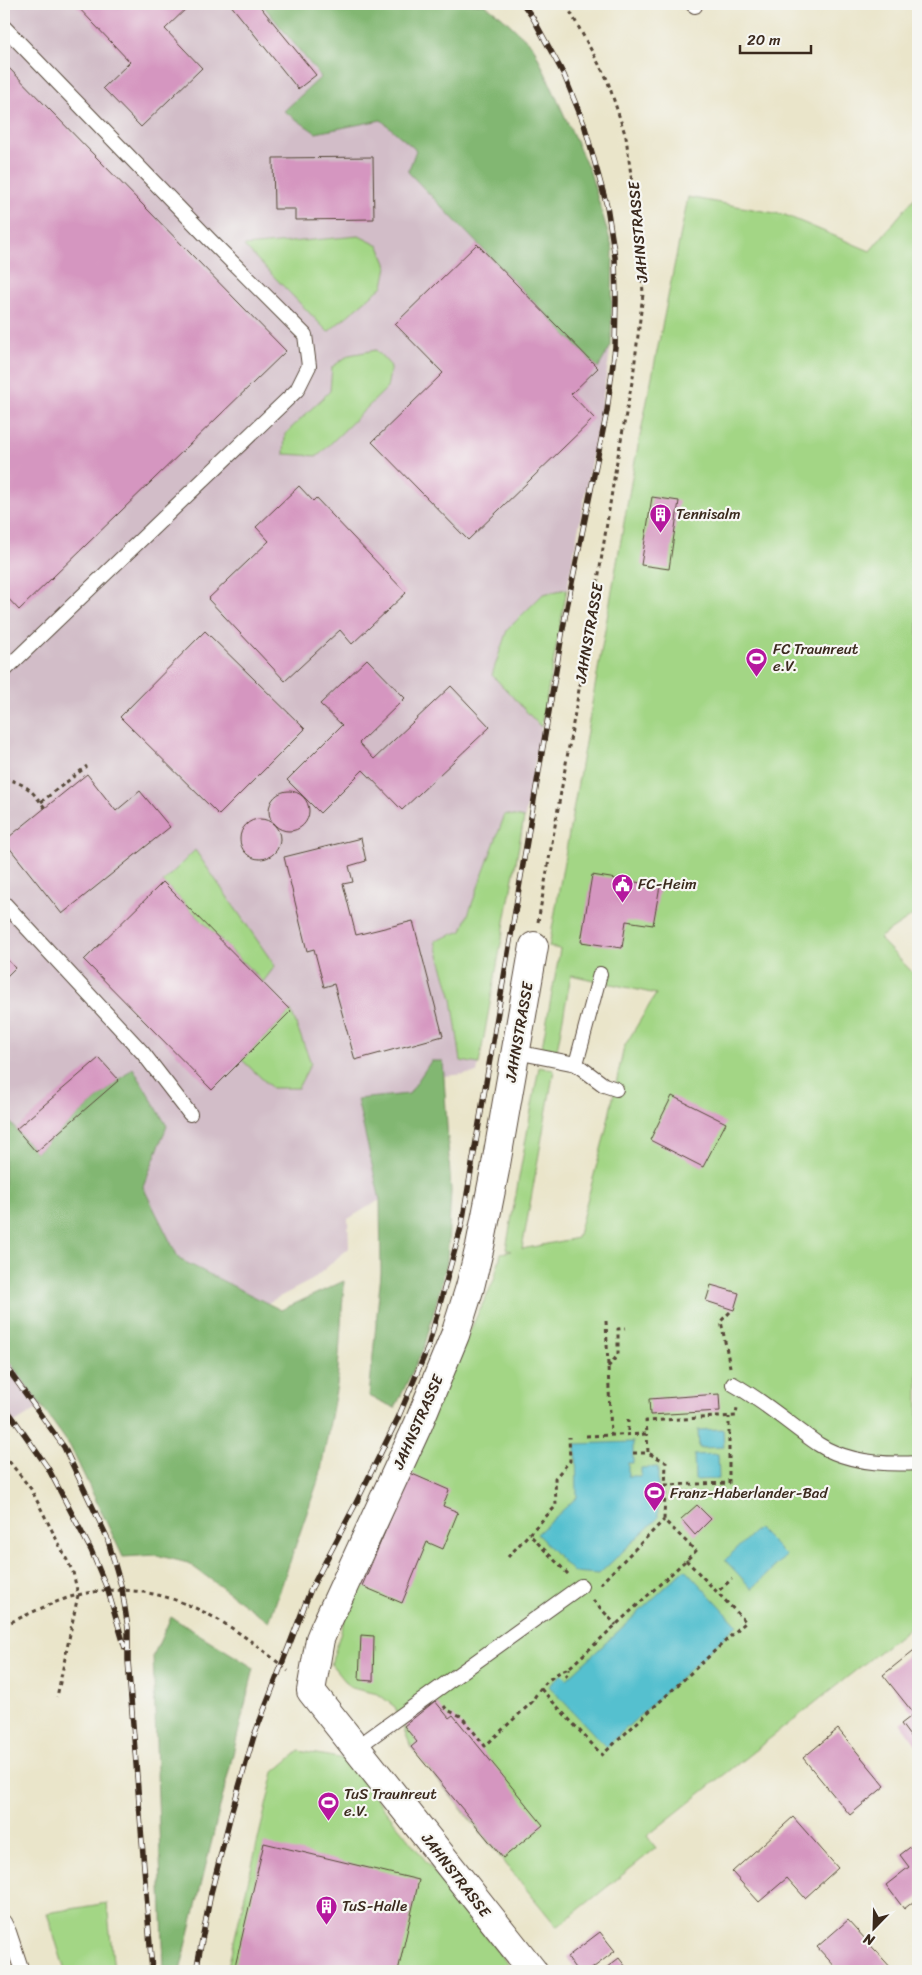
<svg xmlns="http://www.w3.org/2000/svg" width="922" height="1975" font-family="Sriracha,sans-serif">
<style>
.industrial{fill:#d2bdc8}
.green{fill:#a3d685;stroke:#6f8052}
.forest{fill:#82b772;stroke:#5e7048}
.water{fill:#55c0cf;stroke:#487576}
.building{fill:#d596c0}
.lines{fill:none;stroke-linecap:round;stroke-linejoin:round}
.lane-casing{stroke:#554638;stroke-width:16}
.street-casing{stroke:#554638;stroke-width:30}
.path{stroke:#554638;stroke-width:3;stroke-dasharray:4 4;stroke-linecap:butt}
.lane{stroke:#fff;stroke-width:14}
.street{stroke:#fff;stroke-width:28}
.rail-casing{stroke:#3b2a1e;stroke-width:5.5}
.rail{stroke:#f6f6f2;stroke-width:4;stroke-dasharray:11;stroke-linecap:butt}
.labels{text-anchor:middle;stroke-width:4.5;stroke-linejoin:round;paint-order:stroke}
.street-label{font-size:15px;fill:#3b2a1e;stroke:#f6f6f2}
.poi-label{font-size:15px;fill:#3b2a1e;stroke:#f6f6f2;text-anchor:start}
</style>
<rect width="100%" height="100%" fill="#f6f6f2"/>
<filter id="ink" filterUnits="userSpaceOnUse"><feTurbulence type="fractalNoise" baseFrequency=".02" numOctaves="2"/><feDisplacementMap in="SourceGraphic" scale="10" xChannelSelector="R" yChannelSelector="G"/><feConvolveMatrix kernelMatrix="1 2 1 2 8 2 1 2 1" color-interpolation-filters="sRGB"/></filter>
<filter id="wash" filterUnits="userSpaceOnUse"><feTurbulence type="fractalNoise" baseFrequency=".0096" numOctaves="4" result="noise"/><feDisplacementMap in="SourceGraphic" scale="20" xChannelSelector="R" yChannelSelector="G"/><feGaussianBlur stdDeviation="1.12" result="paint"/><feColorMatrix in="noise" values="0 0 0 0 0 0 0 0 0 0 0 0 0 0 0 0 0 1.4 0 .05"/><feComposite in="paint" operator="in"/></filter>
<g filter="url(#wash)">
<rect width="100%" height="100%" fill="#eae5ca"/>
<!-- industrial -->
<path class="industrial" d="M 4,4 L 484,4 L 502,17 L 533,46 L 590,172 L 613,250 L 611,346 L 601,409 L 477,1073 L 444,1076 L 451,1191 L 380,1200 L 371,1205 L 348,1219 L 349,1248 L 312,1280 L 198,1339 L 42,1406 L 4,1430 Z"/>
<!-- green -->
<g class="green">
<path d="M 688,197 L 785,215 L 870,251 L 915,197 L 918,198 L 918,912 L 879,938 L 918,978 L 918,1621 L 647,1836 L 656,1848 L 557,1927 L 411,1747 L 395,1707 L 378,1694 L 351,1688 L 331,1664 L 345,1618 L 434,1406 L 494,1280 L 501,1253 L 511,1251 L 506,1249 L 539,1067 L 554,1070 L 522,1249 L 577,1238 L 605,1134 L 624,1047 L 656,994 L 571,975 L 557,1050 L 542,1047 L 560,949 L 549,947 L 551,935 L 634,466 Z"/>
<path d="M 359,236 L 379,246 L 387,266 L 383,286 L 328,332 L 244,246 Z"/>
<path d="M 376,350 L 391,366 L 387,388 L 318,456 L 284,454 L 285,434 L 330,391 L 332,367 L 349,355 Z"/>
<path d="M 567,589 L 541,727 L 492,675 L 507,630 L 543,594 Z"/>
<path d="M 505,814 L 524,818 L 479,1064 L 461,1061 L 452,999 L 435,941 L 462,931 Z"/>
<path d="M 195,850 L 275,966 L 263,982 L 163,882 Z"/>
<path d="M 291,1011 L 311,1063 L 298,1088 L 272,1088 L 242,1060 Z"/>
<path d="M 299,1751 L 345,1759 L 513,1971 L 227,1971 L 274,1772 Z"/>
<path d="M 107,1903 L 114,1971 L 65,1971 L 47,1913 Z"/>
</g>
<!-- forest -->
<g class="forest">
<path d="M 262,4 L 484,4 L 502,17 L 533,46 L 590,172 L 613,250 L 611,346 L 598,368 L 408,172 L 416,150 L 381,120 L 316,133 L 284,111 L 321,77 Z"/>
<path d="M 431,1061 L 443,1061 L 451,1191 L 447,1263 L 425,1345 L 395,1408 L 369,1396 L 381,1273 L 380,1200 L 357,1099 L 409,1094 Z"/>
<path d="M 133,1068 L 167,1126 L 143,1187 L 179,1259 L 281,1310 L 344,1281 L 337,1385 L 320,1475 L 269,1622 L 188,1563 L 156,1555 L 123,1557 L 70,1446 L 4,1354 L 4,1115 L 36,1152 Z"/>
<path d="M 171,1617 L 254,1668 L 180,1971 L 164,1971 L 153,1656 Z"/>
</g>
<!-- water -->
<g class="water">
<path d="M 723,1429 L 724,1447 L 699,1448 L 698,1430 Z"/>
<path d="M 633,1442 L 633,1463 L 628,1463 L 628,1476 L 641,1476 L 641,1468 L 658,1467 L 658,1518 L 599,1574 L 573,1572 L 537,1534 L 577,1497 L 576,1444 Z"/>
<path d="M 718,1454 L 719,1479 L 695,1480 L 694,1455 Z"/>
<path d="M 758,1528 L 786,1556 L 752,1589 L 725,1560 Z"/>
<path d="M 685,1569 L 737,1625 L 606,1747 L 549,1686 L 562,1674 L 567,1679 Z"/>
</g>
<g id="blocks">
<!-- building -->
<g class="building">
<path d="M 75,4 L 191,4 L 165,29 L 202,68 L 141,127 L 103,88 L 130,62 Z"/>
<path d="M 230,4 L 258,4 L 316,75 L 298,89 Z"/>
<path d="M 4,63 L 286,351 L 19,610 L 4,594 Z"/>
<path d="M 373,157 L 374,219 L 295,220 L 295,209 L 274,209 L 273,158 Z"/>
<path d="M 477,244 L 598,368 L 571,394 L 594,418 L 468,540 L 372,442 L 443,373 L 395,324 Z"/>
<path d="M 299,486 L 313,501 L 316,498 L 406,593 L 352,644 L 340,630 L 285,681 L 208,599 L 269,541 L 256,527 Z"/>
<path d="M 652,497 L 679,501 L 669,569 L 641,565 Z"/>
<path d="M 205,631 L 305,729 L 219,815 L 120,717 Z"/>
<path d="M 367,659 L 405,698 L 359,743 L 374,759 L 451,686 L 490,727 L 402,810 L 363,770 L 320,813 L 287,780 L 342,725 L 320,704 Z"/>
<path d="M 87,774 L 116,811 L 140,791 L 170,827 L 62,914 L 4,841 Z"/>
<circle cx="289" cy="811" r="20"/>
<circle cx="260" cy="839" r="20"/>
<path d="M 361,838 L 366,861 L 349,866 L 353,882 L 343,884 L 356,935 L 413,921 L 443,1036 L 355,1060 L 334,984 L 324,987 L 314,949 L 307,951 L 284,857 Z"/>
<path d="M 592,875 L 660,886 L 653,925 L 626,921 L 622,948 L 581,942 Z"/>
<path d="M 163,882 L 291,1011 L 212,1090 L 84,960 Z"/>
<path d="M 4,956 L 15,968 L 4,979 Z"/>
<path d="M 99,1058 L 119,1080 L 36,1152 L 16,1129 Z"/>
<path d="M 672,1096 L 726,1123 L 703,1167 L 650,1140 Z"/>
<path d="M 711,1285 L 739,1293 L 734,1310 L 706,1301 Z"/>
<path d="M 719,1394 L 720,1411 L 650,1415 L 649,1399 Z"/>
<path d="M 410,1473 L 449,1490 L 443,1506 L 458,1512 L 443,1549 L 427,1542 L 402,1603 L 362,1586 Z"/>
<path d="M 697,1505 L 711,1519 L 695,1535 L 681,1519 Z"/>
<path d="M 361,1635 L 374,1636 L 373,1681 L 359,1680 Z"/>
<path d="M 918,1647 L 918,1747 L 901,1724 L 914,1714 L 883,1675 Z"/>
<path d="M 435,1701 L 449,1718 L 453,1715 L 543,1825 L 503,1858 L 411,1747 L 417,1742 L 404,1726 Z"/>
<path d="M 838,1729 L 885,1786 L 850,1815 L 803,1758 Z"/>
<path d="M 793,1817 L 838,1868 L 805,1898 L 787,1878 L 759,1902 L 732,1872 Z"/>
<path d="M 918,1841 L 918,1898 L 904,1909 L 886,1885 L 909,1867 L 900,1855 Z"/>
<path d="M 264,1843 L 419,1880 L 398,1971 L 234,1971 Z"/>
<path d="M 848,1920 L 893,1970 L 891,1971 L 839,1971 L 817,1947 Z"/>
<path d="M 600,1932 L 615,1951 L 589,1971 L 577,1971 L 567,1957 Z"/>
<path d="M 619,1958 L 629,1971 L 602,1971 Z"/>
</g>
</g>
</g>
<g filter="url(#ink)">
<use href="#blocks" fill-opacity="0" stroke="#554638" stroke-width="1"/>
<g class="lines">
<defs>
<g id="lane">
<path d="M 692,4 L 695,6"/>
<path d="M 4,27 L 209,239 L 305,335 L 309,366 L 297,390 L 4,671"/>
<path d="M 4,903 L 143,1053 L 190,1114"/>
<path d="M 516,1052 L 576,1064 L 604,1085 L 616,1089"/>
<path d="M 576,1064 L 600,974"/>
<path d="M 733,1384 C 764,1401 789,1424 818,1444 C 847,1463 885,1465 918,1463"/>
<path d="M 356,1748 L 581,1586"/>
<path d="M 4,1922 L 9,1932 L 22,1971"/>
</g>
<path id="street" d="M 533,1971 L 311,1691 L 320,1639 L 325,1627 L 418,1425 L 455,1335 L 470,1287 L 480,1246 L 495,1170 L 534,946"/>
</defs>
<!-- lane casing -->
<use href="#lane" class="lane-casing"/>
<!-- street casing -->
<use href="#street" class="street-casing"/>
<!-- path -->
<g class="path">
<path d="M 905,4 L 918,15"/>
<path d="M 4,778 C 27,785 30,788 45,808"/>
<path d="M 41,802 L 87,766"/>
<path d="M 538,922 L 595,599 L 616,466 L 633,377 L 643,294 L 640,244 L 626,137 L 607,79 L 566,4"/>
<path d="M 730,1312 L 721,1321 L 730,1367"/>
<path d="M 606,1321 L 611,1435"/>
<path d="M 608,1367 L 618,1355 L 618,1329 L 625,1328"/>
<path d="M 628,1419 L 628,1435"/>
<path d="M 586,1436 L 647,1434 L 646,1421 L 736,1416 L 737,1407"/>
<path d="M 633,1453 L 648,1453 L 647,1434"/>
<path d="M 4,1455 L 31,1489 L 73,1572 L 78,1595 L 57,1697"/>
<path d="M 665,1485 L 729,1483 L 729,1417"/>
<path d="M 508,1557 L 529,1534"/>
<path d="M 686,1560 L 717,1592 L 732,1579"/>
<path d="M 568,1574 L 529,1534 L 556,1506 L 555,1478 L 570,1461 L 569,1437"/>
<path d="M 600,1584 L 664,1520"/>
<path d="M 593,1600 L 616,1625"/>
<path d="M 4,1625 C 28,1615 53,1601 78,1595 C 160,1575 229,1620 288,1671"/>
<path d="M 565,1677 L 569,1673 L 569,1668"/>
<path d="M 541,1689 L 602,1755 L 746,1622 L 717,1592"/>
<path d="M 444,1706 L 447,1710 L 461,1716 L 485,1746 L 532,1702 C 539,1687 554,1673 569,1668 L 696,1551 L 664,1520 L 666,1462 L 648,1453"/>
</g>
<!-- lane -->
<use href="#lane" class="lane"/>
<!-- street -->
<use href="#street" class="street"/>
<defs>
<g id="rail">
<path d="M 4,1364 L 64,1447 L 107,1537 L 122,1589 L 128,1628 L 128,1660 L 152,1971"/>
<path d="M 4,1405 L 48,1468 L 91,1550 L 108,1591 L 125,1648"/>
<path d="M 196,1971 L 211,1893 L 231,1814 L 254,1736 L 311,1589 L 354,1507 L 398,1418 L 428,1347 L 462,1224 L 565,617 L 607,411 L 615,347 L 616,300 L 615,257 L 607,206 L 584,124 L 564,75 L 533,18 L 523,4"/>
</g>
</defs>
<!-- rail casing -->
<use href="#rail" class="rail-casing"/>
<!-- rail -->
<use href="#rail" class="rail"/>
</g>
</g>
<!-- icons -->
<defs>
<symbol id="building-pin" viewBox="-11 -11 22 30"><path d="M0 17L-7.5 6A9.5 9.5 0 1 1 7.5 6Z" fill="#b5179e" stroke="#f6f6f2"/><path d="M-4-6H4V6H1V3H-1V6H-4ZM-2.5-4.3h1.7v1.8h-1.7ZM.8-4.3h1.7v1.8H.8ZM-2.5-1h1.7V.8h-1.7ZM.8-1h1.7V.8H.8Z" fill="#fff"/></symbol>
<symbol id="stadium-pin" viewBox="-11 -11 22 30"><path d="M0 17L-7.5 6A9.5 9.5 0 1 1 7.5 6Z" fill="#b5179e" stroke="#f6f6f2"/><path d="M0-5a6.5 5 0 1 0 0 10a6.5 5 0 1 0 0-10ZM-3.5-1.8h7v3.6h-7Z" fill="#fff"/></symbol>
<symbol id="civic-pin" viewBox="-11 -11 22 30"><path d="M0 17L-7.5 6A9.5 9.5 0 1 1 7.5 6Z" fill="#b5179e" stroke="#f6f6f2"/><path d="M-.6-6.5H3V-4.5H.6V-3L4-1V1h2V6H-6V1h2V-1L-.6-3ZM-1.2 2.5V6h2.4V2.5Z" fill="#fff"/></symbol>
</defs>
<g fill-rule="evenodd">
<use href="#building-pin" x="648" y="502" width="25" height="34"/>
<use href="#stadium-pin" x="744" y="646" width="25" height="34"/>
<use href="#civic-pin" x="610" y="872" width="25" height="34"/>
<use href="#stadium-pin" x="642" y="1480" width="25" height="34"/>
<use href="#stadium-pin" x="316" y="1790" width="25" height="34"/>
<use href="#building-pin" x="314" y="1894" width="25" height="34"/>
</g>
<g class="labels">
<!-- street labels -->
<g class="street-label">
<text transform="translate(638 232) rotate(-95)" y="5">JAHNSTRASSE</text>
<text transform="translate(589 633) rotate(-80)" y="5">JAHNSTRASSE</text>
<text transform="translate(519 1032) rotate(-80)" y="5">JAHNSTRASSE</text>
<text transform="translate(418 1422) rotate(-66)" y="5">JAHNSTRASSE</text>
<text transform="translate(456 1875) rotate(52)" y="5">JAHNSTRASSE</text>
</g>
<!-- poi labels -->
<g class="poi-label">
<text x="676" y="519">Tennisalm</text>
<text x="773" y="654">FC Traunreut<tspan x="773" dy="17">e.V.</tspan></text>
<text x="638" y="889">FC-Heim</text>
<text x="670" y="1498">Franz-Haberlander-Bad</text>
<text x="344" y="1799">TuS Traunreut<tspan x="344" dy="17">e.V.</tspan></text>
<text x="342" y="1911">TuS-Halle</text>
</g>
</g>
<!-- margin -->
<rect width="922" height="1975" fill="none" stroke="#f6f6f2" stroke-width="20"/>
<!-- north arrow -->
<g transform="translate(874 1928) rotate(203)" stroke="#f6f6f2" stroke-width="4" paint-order="stroke">
<path d="M0-4L9 19L0 12L-9 19Z" fill="#3b2a1e"/>
<text y="-8" font-size="14" font-weight="bold" text-anchor="middle" fill="#3b2a1e">N</text>
</g>
<!-- scale -->
<path d="M740 45v8h71v-8" fill="none" stroke="#3b2a1e" stroke-width="2.5"/>
<text x="747" y="45" font-size="15" fill="#3b2a1e" stroke="#f6f6f2" stroke-width="4" paint-order="stroke">20 m</text>
</svg>
